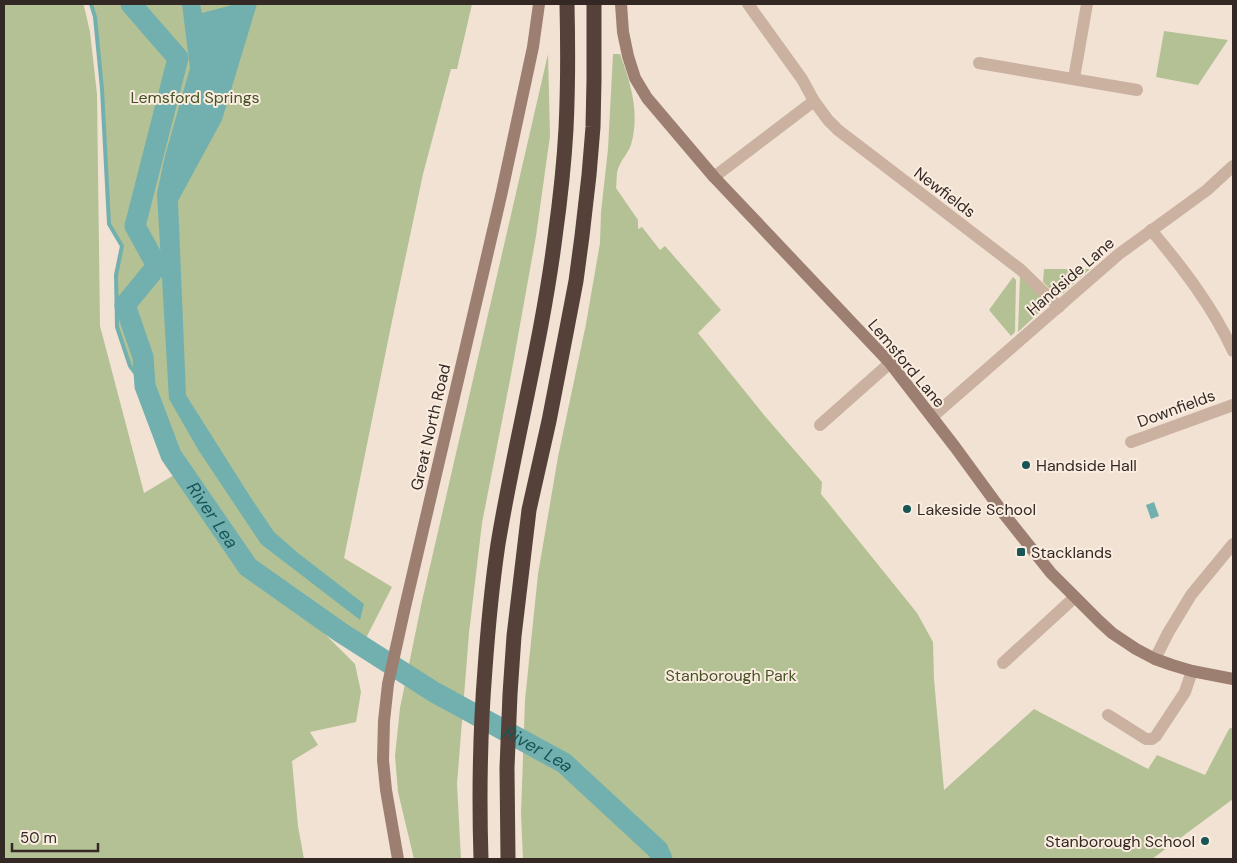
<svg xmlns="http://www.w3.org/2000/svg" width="1237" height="863" font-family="'DM Sans',sans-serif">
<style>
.green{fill:#b4c194}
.water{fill:#72b0af}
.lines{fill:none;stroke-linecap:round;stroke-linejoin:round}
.stream{stroke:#72b0af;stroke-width:4}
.river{stroke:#72b0af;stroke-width:21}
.street{stroke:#cab1a0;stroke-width:12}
.secondary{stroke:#9d7f72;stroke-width:12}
.highway{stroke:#55413a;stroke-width:15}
.poi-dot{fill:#185556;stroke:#faede0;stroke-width:2}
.labels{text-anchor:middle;stroke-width:4;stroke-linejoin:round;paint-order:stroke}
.park-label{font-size:16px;fill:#455326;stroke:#faede0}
.street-label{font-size:16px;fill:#332824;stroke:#faede0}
.poi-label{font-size:16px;fill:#332824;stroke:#faede0;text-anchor:start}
.water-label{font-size:18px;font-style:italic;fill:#185556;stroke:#faede0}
</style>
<rect width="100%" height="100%" fill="#f2e2d4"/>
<!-- green -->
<g class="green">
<path d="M 4,4 L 83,4 L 84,6 L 90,32 L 97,94 L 100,326 L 144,493 L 174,475 L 212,523 L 236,563 L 265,590 L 319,628 L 355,664 L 361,692 L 356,722 L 310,732 L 318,745 L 292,761 L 298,826 L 304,859 L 4,859 Z"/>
<path d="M 91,4 L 472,4 L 457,69 L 451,69 L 423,174 L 392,321 L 344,558 L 392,587 L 362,646 L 340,632 L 252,570 L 171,455 L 145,386 L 130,366 L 117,327 L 116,275 L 122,246 L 109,224 L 102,89 L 95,17 Z"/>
<path d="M 1164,31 L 1228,40 L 1198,85 L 1156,77 Z"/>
<path d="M 548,54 L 550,136 L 536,236 L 511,375 L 482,523 L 469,633 L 457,784 L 461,859 L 414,859 L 398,792 L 395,756 L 400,708 L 422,601 Z"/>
<path d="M 613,54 L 620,54 C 631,84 640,113 631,145 C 628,153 621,160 618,169 C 616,175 617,182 616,188 L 638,220 L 638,229 L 642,227 L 660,250 L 665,246 L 721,310 L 698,333 L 764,415 L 822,482 L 821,494 L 917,613 L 933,642 L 934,679 L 944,790 L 1034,709 L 1148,769 L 1157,755 L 1205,775 L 1229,729 L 1233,727 L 1233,799 L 1152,859 L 523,859 L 521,814 L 525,700 L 538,574 L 558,457 L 586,324 L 600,243 L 601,212 L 608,149 Z"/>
<path d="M 1044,269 L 1090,269 L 1062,294 L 1053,292 L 1043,282 Z"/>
<path d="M 1020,276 C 1032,286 1043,292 1044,308 L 1018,332 Z"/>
<path d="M 1013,277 L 1016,280 L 1015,332 L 1011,336 L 989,310 Z"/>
</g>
<!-- water -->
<g class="water">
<path d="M 182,4 L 200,4 L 202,13 L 232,5 L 234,4 L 257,4 L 222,120 L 178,201 L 186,395 L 251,498 L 274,532 L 298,553 L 364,604 L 360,620 L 261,544 L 199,451 L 169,399 L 157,193 L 165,156 L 190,68 Z"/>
<path d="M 1154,502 L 1159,516 L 1151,519 L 1146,505 Z"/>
</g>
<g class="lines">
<!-- stream -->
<path class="stream" d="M 91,4 L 95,17 L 102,89 L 109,224 L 122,246 L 116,275 L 117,327 L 130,366 L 145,386"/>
<!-- river -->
<path class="river" id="s1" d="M 131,4 L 178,58 L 135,226 L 157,266 L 125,305 L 143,357 L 145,386 L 171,455 L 248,567 L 340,632 L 434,692 L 564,763 L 658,850 L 662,859"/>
<!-- street -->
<g class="street">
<path d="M 748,4 L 802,79 L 814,101 L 828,120 L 838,130 L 1021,270 L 1059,307"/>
<path d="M 979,63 L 1137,90"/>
<path d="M 1074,78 L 1087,4"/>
<path d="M 714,177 L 814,101"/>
<path d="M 1151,230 C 1182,267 1213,307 1233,351"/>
<path d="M 932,417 L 1119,254 L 1207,190 L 1233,166"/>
<path d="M 820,425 L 890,363"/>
<path d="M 1131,442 L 1233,405"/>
<path d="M 1155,659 L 1168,633 L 1191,595 L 1233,544"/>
<path d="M 1003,663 L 1075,597"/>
<path d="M 1108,715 L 1146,739 L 1152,739 L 1156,736 L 1185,692 L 1192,671"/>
</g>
<!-- secondary -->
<g class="secondary">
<path d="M 621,4 L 623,32 L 628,56 L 635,78 L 647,98 L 714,177 L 890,363 L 955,447 L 1004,514 L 1051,573 L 1099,621 L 1112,633 L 1136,649 L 1155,659 L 1172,665 L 1192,671 L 1233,679"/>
<path d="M 398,859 L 386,790 L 383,760 L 384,721 L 388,684 L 405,607 L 501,196 L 533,47 L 539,4"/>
</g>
<!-- highway -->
<g class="highway">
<path d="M 481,859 C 479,796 480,732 485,669 C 488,627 492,585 498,544 C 515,441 542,340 555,237 C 560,201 564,165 566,129 C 568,88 568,46 567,4"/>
<path d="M 508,859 L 507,768 L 510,694 L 514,636 L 529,510 L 549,421 L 567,328 L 576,281 L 582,236 L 589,175 L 593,127 L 594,80 L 594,4"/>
</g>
</g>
<!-- markers -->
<g class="poi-dot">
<circle cx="1026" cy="465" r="5"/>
<circle cx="907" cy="509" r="5"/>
<rect x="1016" y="547" width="10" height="10" rx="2.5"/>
<circle cx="1205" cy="841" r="5"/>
</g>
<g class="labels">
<!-- park labels -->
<g class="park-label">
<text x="195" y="103">Lemsford Springs</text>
<text x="731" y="681">Stanborough Park</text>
</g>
<!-- street labels -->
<g class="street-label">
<text transform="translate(945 192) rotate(37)" y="6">Newfields</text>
<text transform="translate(1070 276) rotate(-41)" y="6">Handside Lane</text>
<text transform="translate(907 363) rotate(50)" y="6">Lemsford Lane</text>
<text transform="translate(1176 408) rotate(-20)" y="6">Downfields</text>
<text transform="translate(430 427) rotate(-77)" y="6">Great North Road</text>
</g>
<!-- poi labels -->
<g class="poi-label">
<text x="1036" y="471">Handside Hall</text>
<text x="917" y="515">Lakeside School</text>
<text x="1031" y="558">Stacklands</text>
<text x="1195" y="847" text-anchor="end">Stanborough School</text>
</g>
<!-- water labels -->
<g class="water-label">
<text dy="6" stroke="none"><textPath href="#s1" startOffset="572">River Lea</textPath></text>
<text dy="6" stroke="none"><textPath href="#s1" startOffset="978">River Lea</textPath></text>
</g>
</g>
<!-- border -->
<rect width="1237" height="863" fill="none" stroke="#332824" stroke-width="10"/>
<!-- scale -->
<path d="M12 843v8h86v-8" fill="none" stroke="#332824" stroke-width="2.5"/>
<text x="20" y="843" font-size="15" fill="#332824" stroke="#faede0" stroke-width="4" paint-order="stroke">50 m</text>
</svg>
